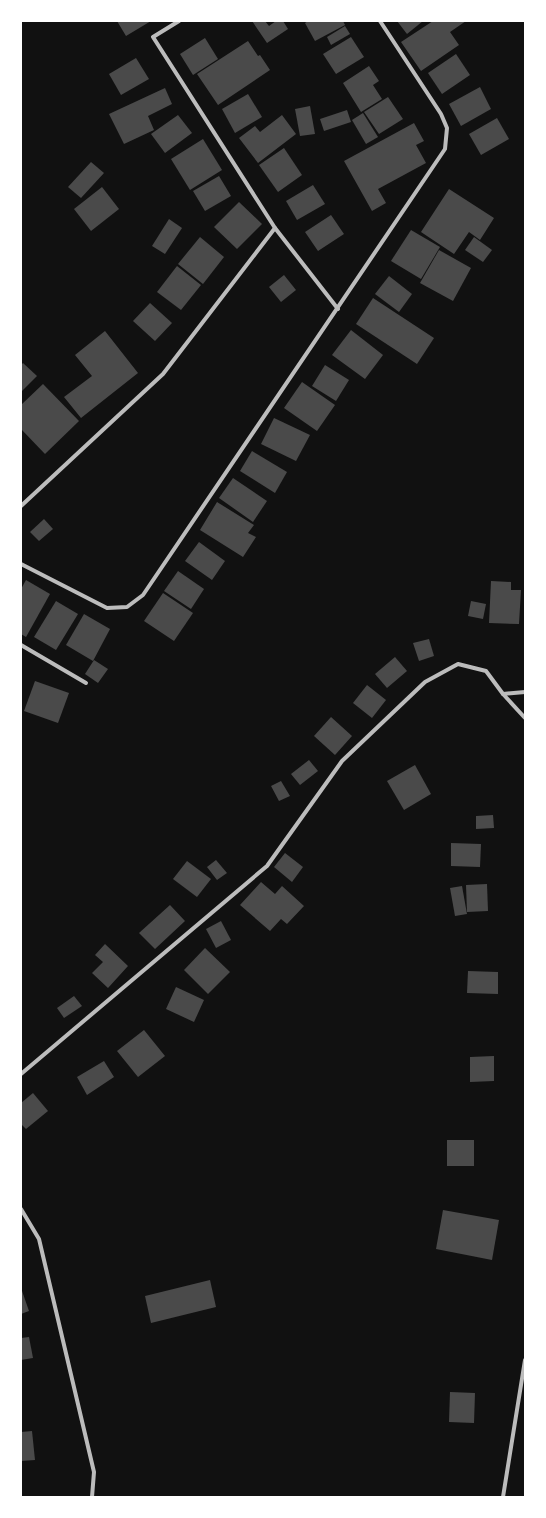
<svg xmlns="http://www.w3.org/2000/svg" width="546" height="1518" font-family="Arial,sans-serif">
<style>
.building{fill:#4a4a4a}
.lines{fill:none;stroke-linecap:round;stroke-linejoin:round}
.minor{stroke:#bcbcbc;stroke-width:4}
</style>
<rect width="100%" height="100%" fill="#111"/>
<!-- building -->
<g class="building">
<path d="M 117,21 L 151,21 L 126,36 Z"/>
<path d="M 252,21 L 265,21 L 269,26 L 276,21 L 283,21 L 288,29 L 267,43 Z"/>
<path d="M 308,21 L 343,21 L 345,25 L 315,41 L 305,23 Z"/>
<path d="M 397,21 L 423,21 L 407,34 Z"/>
<path d="M 433,21 L 466,21 L 450,32 L 459,45 L 421,71 L 401,42 Z"/>
<path d="M 345,26 L 350,34 L 331,45 L 327,37 Z"/>
<path d="M 351,37 L 364,57 L 336,74 L 323,54 Z"/>
<path d="M 205,38 L 218,59 L 193,75 L 180,54 Z"/>
<path d="M 248,41 L 258,56 L 260,55 L 270,70 L 218,105 L 197,74 Z"/>
<path d="M 456,54 L 470,75 L 442,94 L 428,73 Z"/>
<path d="M 136,58 L 149,79 L 121,95 L 109,74 Z"/>
<path d="M 369,66 L 379,81 L 373,85 L 382,99 L 361,112 L 343,83 Z"/>
<path d="M 480,87 L 491,109 L 461,126 L 449,104 Z"/>
<path d="M 165,88 L 172,104 L 148,116 L 154,130 L 124,144 L 109,114 Z"/>
<path d="M 248,94 L 262,117 L 235,133 L 222,109 Z"/>
<path d="M 388,97 L 403,119 L 379,134 L 364,112 Z"/>
<path d="M 310,106 L 315,134 L 300,136 L 295,109 Z"/>
<path d="M 347,110 L 351,122 L 324,131 L 320,119 Z"/>
<path d="M 363,113 L 378,137 L 366,144 L 352,120 Z"/>
<path d="M 178,115 L 192,133 L 165,153 L 151,134 Z"/>
<path d="M 282,115 L 296,134 L 258,163 L 239,138 L 255,126 L 260,132 Z"/>
<path d="M 497,118 L 509,139 L 481,155 L 469,134 Z"/>
<path d="M 414,123 L 424,141 L 416,145 L 426,163 L 378,189 L 386,203 L 372,211 L 344,161 Z"/>
<path d="M 203,139 L 222,170 L 190,190 L 171,159 Z"/>
<path d="M 284,148 L 302,175 L 278,192 L 259,165 Z"/>
<path d="M 91,162 L 104,173 L 81,198 L 68,187 Z"/>
<path d="M 219,176 L 231,196 L 205,211 L 193,191 Z"/>
<path d="M 313,185 L 325,204 L 297,220 L 286,201 Z"/>
<path d="M 102,187 L 119,209 L 91,231 L 74,209 Z"/>
<path d="M 449,189 L 494,218 L 480,240 L 469,232 L 454,254 L 421,232 Z"/>
<path d="M 239,202 L 262,224 L 237,249 L 214,227 Z"/>
<path d="M 331,215 L 344,234 L 318,251 L 305,232 Z"/>
<path d="M 169,219 L 182,228 L 165,254 L 152,246 Z"/>
<path d="M 411,230 L 440,247 L 421,279 L 391,261 Z"/>
<path d="M 200,237 L 224,257 L 203,284 L 178,264 Z"/>
<path d="M 474,237 L 492,250 L 483,262 L 465,250 Z"/>
<path d="M 439,250 L 471,268 L 453,301 L 420,283 Z"/>
<path d="M 177,266 L 201,285 L 181,310 L 157,292 Z"/>
<path d="M 284,275 L 296,290 L 281,302 L 269,287 Z"/>
<path d="M 389,276 L 412,294 L 399,312 L 375,294 Z"/>
<path d="M 373,298 L 434,338 L 417,364 L 356,324 Z"/>
<path d="M 150,303 L 172,323 L 155,341 L 133,321 Z"/>
<path d="M 351,330 L 383,355 L 365,379 L 332,355 Z"/>
<path d="M 105,331 L 138,373 L 81,418 L 64,397 L 92,376 L 75,355 Z"/>
<path d="M 23,363 L 37,376 L 21,392 L 21,365 Z"/>
<path d="M 325,365 L 349,380 L 336,401 L 312,386 Z"/>
<path d="M 302,382 L 335,405 L 317,431 L 284,408 Z"/>
<path d="M 43,384 L 79,421 L 45,454 L 21,429 L 21,405 Z"/>
<path d="M 274,418 L 310,435 L 296,461 L 261,444 Z"/>
<path d="M 252,451 L 287,472 L 275,493 L 240,471 Z"/>
<path d="M 233,478 L 267,501 L 253,522 L 219,498 Z"/>
<path d="M 217,502 L 254,525 L 248,533 L 256,537 L 243,557 L 200,530 Z"/>
<path d="M 44,519 L 53,529 L 39,541 L 30,532 Z"/>
<path d="M 199,542 L 225,561 L 212,580 L 185,561 Z"/>
<path d="M 178,571 L 204,589 L 191,609 L 164,591 Z"/>
<path d="M 26,580 L 50,594 L 26,637 L 21,634 L 21,589 Z"/>
<path d="M 491,581 L 511,582 L 511,590 L 521,590 L 519,624 L 489,623 Z"/>
<path d="M 163,593 L 193,613 L 174,641 L 144,621 Z"/>
<path d="M 56,601 L 78,614 L 56,650 L 34,637 Z"/>
<path d="M 471,601 L 486,604 L 483,619 L 468,616 Z"/>
<path d="M 84,614 L 110,629 L 93,661 L 66,645 Z"/>
<path d="M 429,639 L 434,656 L 419,661 L 413,643 Z"/>
<path d="M 395,657 L 407,671 L 387,688 L 375,674 Z"/>
<path d="M 94,660 L 108,669 L 98,683 L 85,674 Z"/>
<path d="M 35,681 L 69,693 L 58,723 L 24,711 Z"/>
<path d="M 367,685 L 386,700 L 372,718 L 353,703 Z"/>
<path d="M 331,717 L 352,736 L 335,755 L 314,736 Z"/>
<path d="M 309,760 L 318,771 L 300,785 L 291,774 Z"/>
<path d="M 415,765 L 431,794 L 404,810 L 387,781 Z"/>
<path d="M 281,781 L 290,796 L 279,801 L 271,786 Z"/>
<path d="M 493,815 L 494,828 L 476,829 L 476,816 Z"/>
<path d="M 451,843 L 481,844 L 480,867 L 451,866 Z"/>
<path d="M 285,853 L 303,867 L 292,882 L 274,867 Z"/>
<path d="M 216,860 L 227,873 L 217,880 L 207,867 Z"/>
<path d="M 187,861 L 211,879 L 197,897 L 173,879 Z"/>
<path d="M 261,882 L 275,894 L 282,886 L 304,906 L 287,924 L 281,919 L 270,931 L 240,905 Z"/>
<path d="M 487,884 L 488,911 L 467,912 L 466,885 Z"/>
<path d="M 462,886 L 467,914 L 455,916 L 450,888 Z"/>
<path d="M 170,905 L 185,921 L 155,949 L 139,933 Z"/>
<path d="M 221,921 L 231,940 L 216,948 L 206,929 Z"/>
<path d="M 105,944 L 128,966 L 108,988 L 92,973 L 103,962 L 95,955 Z"/>
<path d="M 205,948 L 230,972 L 208,994 L 184,970 Z"/>
<path d="M 468,971 L 498,972 L 498,994 L 467,993 Z"/>
<path d="M 176,987 L 204,1000 L 194,1022 L 166,1009 Z"/>
<path d="M 74,996 L 82,1006 L 64,1018 L 57,1008 Z"/>
<path d="M 144,1030 L 165,1056 L 138,1077 L 117,1051 Z"/>
<path d="M 494,1056 L 494,1081 L 470,1082 L 470,1057 Z"/>
<path d="M 104,1061 L 114,1077 L 87,1095 L 77,1077 Z"/>
<path d="M 33,1093 L 48,1111 L 26,1129 L 21,1124 L 21,1103 Z"/>
<rect x="447" y="1140" width="27" height="26"/>
<path d="M 443,1210 L 499,1220 L 492,1260 L 436,1249 Z"/>
<path d="M 210,1280 L 216,1307 L 151,1323 L 145,1296 Z"/>
<path d="M 21,1288 L 29,1311 L 21,1314 Z"/>
<path d="M 29,1337 L 33,1358 L 21,1360 L 21,1338 Z"/>
<path d="M 450,1392 L 475,1393 L 474,1423 L 449,1422 Z"/>
<path d="M 32,1431 L 35,1460 L 21,1461 L 21,1432 Z"/>
</g>
<g class="lines">
<!-- minor -->
<g class="minor">
<path d="M 179,21 L 153,37 L 275,228 L 338,309"/>
<path d="M 21,506 L 163,374 L 275,228"/>
<path d="M 21,564 L 107,608 L 127,607 L 143,595 L 445,149 L 447,128 L 441,114 L 380,21"/>
<path d="M 21,645 L 86,683"/>
<path d="M 503,694 L 525,692"/>
<path d="M 21,1074 L 267,866 L 342,761 L 425,682 L 458,664 L 486,671 L 503,694 L 525,718"/>
<path d="M 21,1209 L 39,1239 L 94,1472 L 92,1497"/>
<path d="M 503,1497 L 525,1360"/>
</g>
</g>
<!-- border -->
<rect width="546" height="1518" fill="none" stroke="#ffffff" stroke-width="44"/>
</svg>
